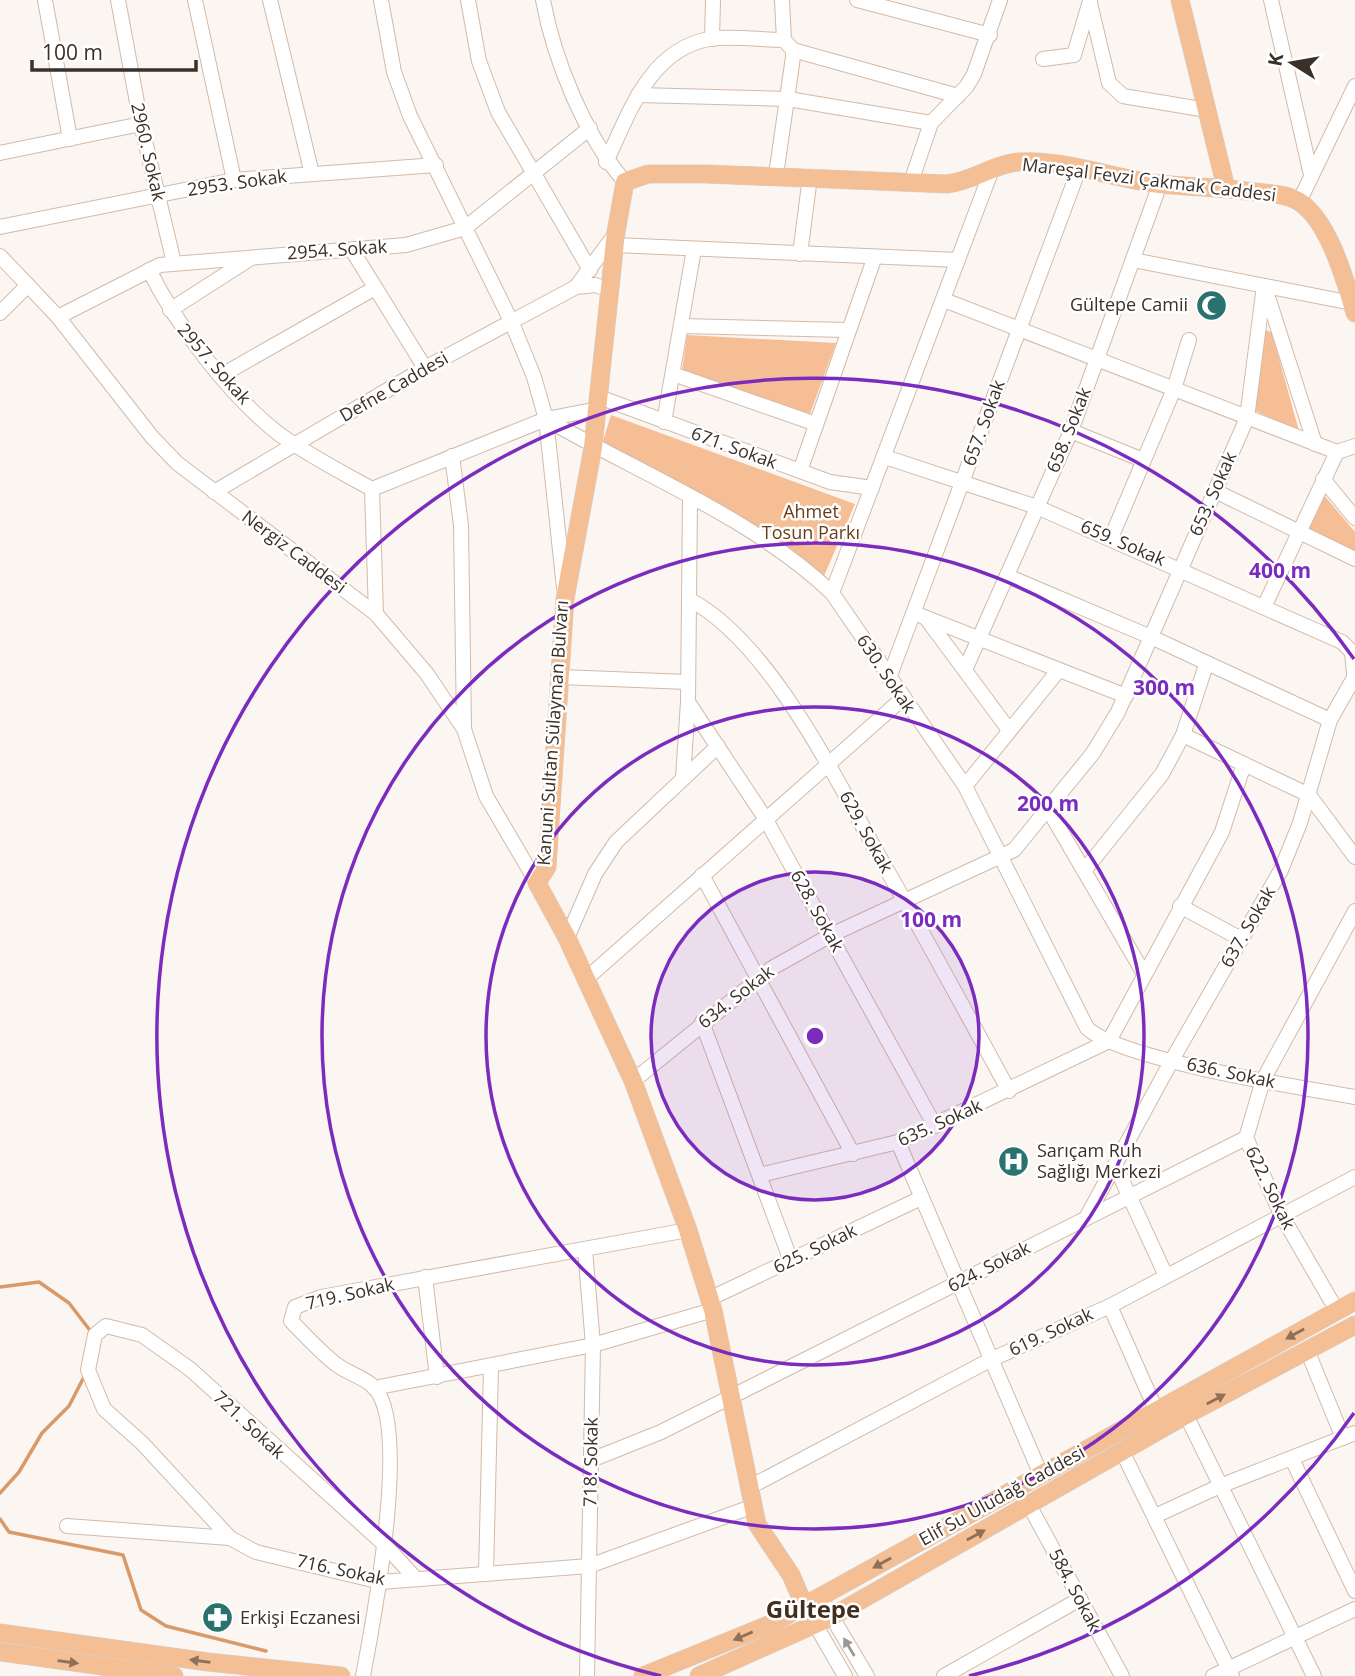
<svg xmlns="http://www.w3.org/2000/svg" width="1355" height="1676" font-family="'Open Sans',sans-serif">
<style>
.green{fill:#f6be94}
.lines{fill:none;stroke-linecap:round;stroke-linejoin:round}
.stream{stroke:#d99969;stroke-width:3.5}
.minor-casing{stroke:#d3baa8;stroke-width:16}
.major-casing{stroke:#d4d1d0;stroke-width:19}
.minor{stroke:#fff;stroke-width:14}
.major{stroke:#f4bf95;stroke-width:18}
.oneway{fill:#8e7059}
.oneway2{fill:#9c9894}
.ring{fill:none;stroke:#7b2cbf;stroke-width:3.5}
.labels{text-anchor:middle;stroke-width:5;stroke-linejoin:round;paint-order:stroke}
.street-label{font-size:18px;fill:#3a3028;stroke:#fff}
.poi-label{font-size:18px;fill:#3a3028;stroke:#fff;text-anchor:start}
.park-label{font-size:18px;fill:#683c19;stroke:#fff}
.district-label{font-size:24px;font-weight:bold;fill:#432f20;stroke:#fff}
.centre{fill:#7b2cbf;stroke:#fff;stroke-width:3.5}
.ring-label{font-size:21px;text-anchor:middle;font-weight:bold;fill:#7b2cbf;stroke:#fff;stroke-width:5;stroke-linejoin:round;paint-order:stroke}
</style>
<rect width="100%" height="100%" fill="#fbf6f2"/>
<!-- green -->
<g class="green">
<path d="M 1264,329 L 1272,333 L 1299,431 L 1253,410 Z"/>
<path d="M 687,335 L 836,343 L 810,414 L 682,371 Z"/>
<path d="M 611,415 L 855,504 L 824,576 L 781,541 L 602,444 Z"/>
<path d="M 1323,494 L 1355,532 L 1355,552 L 1307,527 Z"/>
</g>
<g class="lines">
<!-- stream -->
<g class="stream">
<path d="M 0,1287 L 39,1282 L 69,1303 L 92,1333"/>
<path d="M 0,1493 L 19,1472 L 42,1433 L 69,1406 L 86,1373"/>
<path d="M 0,1519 L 9,1532 L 123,1555 L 141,1610 L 166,1626 L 266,1651"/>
</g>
<defs>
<g id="minor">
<path d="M 45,0 L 70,139"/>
<path d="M 118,0 L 141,124 L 174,263"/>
<path d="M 195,0 L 234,180"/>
<path d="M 270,0 L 312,174"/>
<path d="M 381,0 L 394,72 L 410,116 L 512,323 L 534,377 L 546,419 L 564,588"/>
<path d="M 468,0 L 479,61 L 498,112 L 590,270"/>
<path d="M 543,0 C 554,60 585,136 625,182"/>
<path d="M 857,0 L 990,35"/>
<path d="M 1271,0 L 1311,175"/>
<path d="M 1090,3 L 1109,83 L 1123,96 L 1207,110"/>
<path d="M 712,39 L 713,0"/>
<path d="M 793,50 L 958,96"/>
<path d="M 1043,59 L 1074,55 L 1090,1"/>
<path d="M 638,95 L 788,99 L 931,123"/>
<path d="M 0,153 L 141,124"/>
<path d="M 606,162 C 629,114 649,50 709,39 C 732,35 760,40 784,40"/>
<path d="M 776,175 L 793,57 L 793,50 L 784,40 L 782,0"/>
<path d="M 911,182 L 931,123 L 967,86 L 974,74 L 1000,0"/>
<path d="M 1299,202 L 1355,86"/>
<path d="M 0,227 L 234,180 L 436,165"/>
<path d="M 615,245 L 958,260"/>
<path d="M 352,250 L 425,368"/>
<path d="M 800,254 L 810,177"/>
<path d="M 0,256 L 58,317 L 152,437 L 177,463 L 376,614 L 427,674 L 464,729 L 486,796 L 537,883"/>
<path d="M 1133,260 L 1352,303"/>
<path d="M 149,270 C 178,327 228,394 279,434 C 308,455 341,472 372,489 L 376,614"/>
<path d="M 610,290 L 595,285 L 576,287 L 616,233"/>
<path d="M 1266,291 L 1315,444"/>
<path d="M 944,300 L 1337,452"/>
<path d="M 170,310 L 251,258"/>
<path d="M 0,313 L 28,285"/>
<path d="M 58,317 L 160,265 L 406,245 L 465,228 L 590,128"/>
<path d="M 682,326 L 848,330"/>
<path d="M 673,374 L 816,424"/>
<path d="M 222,375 L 375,288"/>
<path d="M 599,397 L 830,482 L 872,488"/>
<path d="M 546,419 C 639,473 755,519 832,593 L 965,786 L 1087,1028 C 1121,1060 1302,1088 1355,1097"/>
<path d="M 664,422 L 694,249"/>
<path d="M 1071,431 L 1143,460"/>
<path d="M 452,456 L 461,525 L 464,727"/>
<path d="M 885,457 L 1037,507 L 1342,642 L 1352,652 L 1355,684"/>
<path d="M 800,471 L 874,259"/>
<path d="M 1323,479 L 1355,518"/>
<path d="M 372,489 L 546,419 L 598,409"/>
<path d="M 1215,491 L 1355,559"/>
<path d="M 214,492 L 425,368 L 576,287"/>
<path d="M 1111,538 L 1174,389 L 1189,340"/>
<path d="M 1007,576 L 1151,637 L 1330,720"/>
<path d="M 832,593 L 991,172"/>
<path d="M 690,600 C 767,640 833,773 875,849 C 921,929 965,1010 1009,1091"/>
<path d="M 1264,607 L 1337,452 L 1355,446"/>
<path d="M 914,613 L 1126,696"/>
<path d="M 926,618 L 1009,730"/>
<path d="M 965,670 L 1071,431 L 1160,184"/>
<path d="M 560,677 L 688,682"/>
<path d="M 889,678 L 1079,169"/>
<path d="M 688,702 L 765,818 L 935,1126"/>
<path d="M 1183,735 L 1309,795 L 1355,857"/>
<path d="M 683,778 L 688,702 L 690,499"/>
<path d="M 965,786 L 1058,671"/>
<path d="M 1048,809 L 1143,972"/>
<path d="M 1084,871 L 1162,774 L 1183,735 L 1206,665"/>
<path d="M 702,875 L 853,1154"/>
<path d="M 1180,906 L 1241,939"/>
<path d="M 567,938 L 595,874 L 616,842 L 718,746"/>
<path d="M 586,979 L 902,699"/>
<path d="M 702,1022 L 791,1261"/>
<path d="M 1109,1041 L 1222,832 L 1244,764"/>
<path d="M 633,1081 L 772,968 L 831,935 L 1014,850 L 1093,753 L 1118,712 L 1247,418 L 1264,286"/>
<path d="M 898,1142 L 1041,1475"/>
<path d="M 1115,1165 L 1166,1276"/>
<path d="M 760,1175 L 898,1142 L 1109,1041"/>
<path d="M 1086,1218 L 1172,1060 L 1281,870 L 1300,823 L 1330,720 L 1355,676"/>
<path d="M 585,1249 L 593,1345 L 587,1676"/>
<path d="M 425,1277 L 437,1377"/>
<path d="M 709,1299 L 921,1198"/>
<path d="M 1110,1306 L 1156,1410"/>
<path d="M 1337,1311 L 1282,1216 L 1246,1138 L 1263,1080 L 1355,911"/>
<path d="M 1307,1350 L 1343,1438"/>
<path d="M 374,1388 L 593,1345 L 713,1310"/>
<path d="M 1186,1415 L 1314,1676"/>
<path d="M 1122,1451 L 1232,1676"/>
<path d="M 1292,1459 L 1355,1591"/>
<path d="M 591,1460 L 661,1432 L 1246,1138"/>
<path d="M 748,1488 L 990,1360 L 1110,1306 L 1355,1177"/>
<path d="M 1029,1505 L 1122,1676"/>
<path d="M 1155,1516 L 1220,1486 L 1355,1433"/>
<path d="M 67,1526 L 230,1538"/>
<path d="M 486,1574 L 491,1367"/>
<path d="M 416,1579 L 384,1544 L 190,1369 L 142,1335 L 106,1326 L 95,1335 L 88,1370 L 104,1409 L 142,1443 L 230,1538 L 256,1552 L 381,1582 L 589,1566 L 751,1507"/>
<path d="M 820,1597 L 867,1676"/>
<path d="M 804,1605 L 845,1676"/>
<path d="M 363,1676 C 373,1623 411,1426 374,1387 C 365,1378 348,1373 337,1365 C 320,1352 306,1336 291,1321 L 295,1307 L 321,1297 L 688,1230"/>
<path d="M 944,1676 L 1080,1599"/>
<path d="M 1213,1676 L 1355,1609"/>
</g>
<g id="major">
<path d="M 1180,0 L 1226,188"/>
<path d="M 804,1605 L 791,1575 L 757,1524 L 713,1310 L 688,1230 L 633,1081 L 567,938 L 537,883 L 547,867 L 565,599 L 593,447 L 616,232 L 625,182 L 648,174 L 707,174 L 947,184 C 973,181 994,164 1018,162 C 1066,159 1114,179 1160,184 C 1189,187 1217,187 1246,191 C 1262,193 1283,193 1298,201 C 1329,220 1345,280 1355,313"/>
<path d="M 0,1633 L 208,1662 L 341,1676"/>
<path d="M 0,1652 L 174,1676"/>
<path d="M 643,1676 L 773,1623 L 1355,1301"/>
<path d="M 699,1676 L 831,1617 L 1186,1415 L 1355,1325"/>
</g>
</defs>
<!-- minor casing -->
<use href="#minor" class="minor-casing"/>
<!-- major casing -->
<use href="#major" class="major-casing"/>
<!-- minor -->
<use href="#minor" class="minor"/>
<!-- major -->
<use href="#major" class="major"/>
</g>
<!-- one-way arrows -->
<defs><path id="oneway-solid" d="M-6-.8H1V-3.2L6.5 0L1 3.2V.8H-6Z" transform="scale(1.75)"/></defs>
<g class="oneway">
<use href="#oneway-solid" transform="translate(1295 1334) rotate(151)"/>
<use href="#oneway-solid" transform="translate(1216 1399) rotate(-28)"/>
<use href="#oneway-solid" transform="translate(976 1535) rotate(-29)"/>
<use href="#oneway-solid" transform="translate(882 1563) rotate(151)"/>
<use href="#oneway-solid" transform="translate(743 1636) rotate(157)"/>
<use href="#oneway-solid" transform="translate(200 1661) rotate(-172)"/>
<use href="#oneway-solid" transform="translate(68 1662) rotate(8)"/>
</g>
<use class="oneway2" href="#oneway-solid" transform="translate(849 1647) rotate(-121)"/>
<!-- distance rings -->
<circle cx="815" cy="1036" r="164" fill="#7b2cbf" fill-opacity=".12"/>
<g class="ring">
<circle cx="815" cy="1036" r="164"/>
<circle cx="815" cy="1036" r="329"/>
<circle cx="815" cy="1036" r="493"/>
<path d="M1354 1413A658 658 0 0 1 969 1676M661 1676A658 658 0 1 1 1354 659"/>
</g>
<!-- icons -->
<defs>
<symbol id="mosque-disc" viewBox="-11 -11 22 22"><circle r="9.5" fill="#29726d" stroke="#fff"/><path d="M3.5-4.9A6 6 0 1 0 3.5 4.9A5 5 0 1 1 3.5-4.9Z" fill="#fff"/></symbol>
<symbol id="hospital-disc" viewBox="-11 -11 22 22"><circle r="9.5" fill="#29726d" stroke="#fff"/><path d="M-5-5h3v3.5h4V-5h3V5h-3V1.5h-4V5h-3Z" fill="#fff"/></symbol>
<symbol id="pharmacy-disc" viewBox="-11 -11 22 22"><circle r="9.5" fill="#29726d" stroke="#fff"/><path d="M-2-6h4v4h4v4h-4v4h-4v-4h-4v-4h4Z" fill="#fff"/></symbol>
</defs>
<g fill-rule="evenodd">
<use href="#mosque-disc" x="1194" y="288" width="35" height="35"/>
<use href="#hospital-disc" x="996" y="1144" width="35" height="35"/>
<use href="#pharmacy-disc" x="200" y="1600" width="35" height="35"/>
</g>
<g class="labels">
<!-- street labels -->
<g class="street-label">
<text transform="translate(148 152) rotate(77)" y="6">2960. Sokak</text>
<text transform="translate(1149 180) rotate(7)" y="6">Mareşal Fevzi Çakmak Caddesi</text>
<text transform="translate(237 183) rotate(-8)" y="6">2953. Sokak</text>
<text transform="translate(337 250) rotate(-4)" y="6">2954. Sokak</text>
<text transform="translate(214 364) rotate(49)" y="6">2957. Sokak</text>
<text transform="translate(394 387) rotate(-30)" y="6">Defne Caddesi</text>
<text transform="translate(984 423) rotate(-70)" y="6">657. Sokak</text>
<text transform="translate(1069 430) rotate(-68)" y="6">658. Sokak</text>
<text transform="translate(734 448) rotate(20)" y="6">671. Sokak</text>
<text transform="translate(1213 494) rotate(-66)" y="6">653. Sokak</text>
<text transform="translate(1123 543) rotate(23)" y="6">659. Sokak</text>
<text transform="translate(294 552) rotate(37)" y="6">Nergiz Caddesi</text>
<text transform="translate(886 674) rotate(56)" y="6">630. Sokak</text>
<text transform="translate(553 733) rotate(-86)" y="6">Kanuni Sultan Sülayman Bulvarı</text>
<text transform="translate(866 832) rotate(61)" y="6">629. Sokak</text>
<text transform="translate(817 911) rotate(61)" y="6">628. Sokak</text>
<text transform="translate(1248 927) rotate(-60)" y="6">637. Sokak</text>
<text transform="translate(736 997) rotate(-38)" y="6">634. Sokak</text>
<text transform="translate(1231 1073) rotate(12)" y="6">636. Sokak</text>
<text transform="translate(940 1123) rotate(-24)" y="6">635. Sokak</text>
<text transform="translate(1270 1188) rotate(64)" y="6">622. Sokak</text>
<text transform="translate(815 1249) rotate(-26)" y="6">625. Sokak</text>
<text transform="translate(989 1267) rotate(-27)" y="6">624. Sokak</text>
<text transform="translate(350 1294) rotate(-13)" y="6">719. Sokak</text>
<text transform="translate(1051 1332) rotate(-25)" y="6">619. Sokak</text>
<text transform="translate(249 1425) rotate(43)" y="6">721. Sokak</text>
<text transform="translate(591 1462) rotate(-89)" y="6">718. Sokak</text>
<text transform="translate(1002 1496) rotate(-29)" y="6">Elif Su Uludağ Caddesi</text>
<text transform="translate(341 1570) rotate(12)" y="6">716. Sokak</text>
<text transform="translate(1075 1590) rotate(62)" y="6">584. Sokak</text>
</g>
<!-- poi labels -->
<g class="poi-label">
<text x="1188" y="311" text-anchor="end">Gültepe Camii</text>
<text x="1037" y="1157">Sarıçam Ruh<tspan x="1037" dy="21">Sağlığı Merkezi</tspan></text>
<text x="240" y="1624">Erkişi Eczanesi</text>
</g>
<!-- park labels -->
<g class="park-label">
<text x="811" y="518">Ahmet<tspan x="811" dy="21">Tosun Parkı</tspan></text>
</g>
<!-- district labels -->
<g class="district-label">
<text x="813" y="1618">Gültepe</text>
</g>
</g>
<circle cx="815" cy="1036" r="10" class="centre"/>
<g class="ring-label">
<text x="1280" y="578">400 m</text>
<text x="1164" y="695">300 m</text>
<text x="1048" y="811">200 m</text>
<text x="931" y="927">100 m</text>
</g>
<!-- north arrow -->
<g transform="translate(1292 63) rotate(281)" stroke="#ffffff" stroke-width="5" paint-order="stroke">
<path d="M0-5L12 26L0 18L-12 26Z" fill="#3a3028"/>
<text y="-10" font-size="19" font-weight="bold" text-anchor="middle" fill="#3a3028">K</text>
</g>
<!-- scale -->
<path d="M32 60v10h164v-10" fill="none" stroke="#3a3028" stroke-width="3.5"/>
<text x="42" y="60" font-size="21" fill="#3a3028" stroke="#ffffff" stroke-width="5" paint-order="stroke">100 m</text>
</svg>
